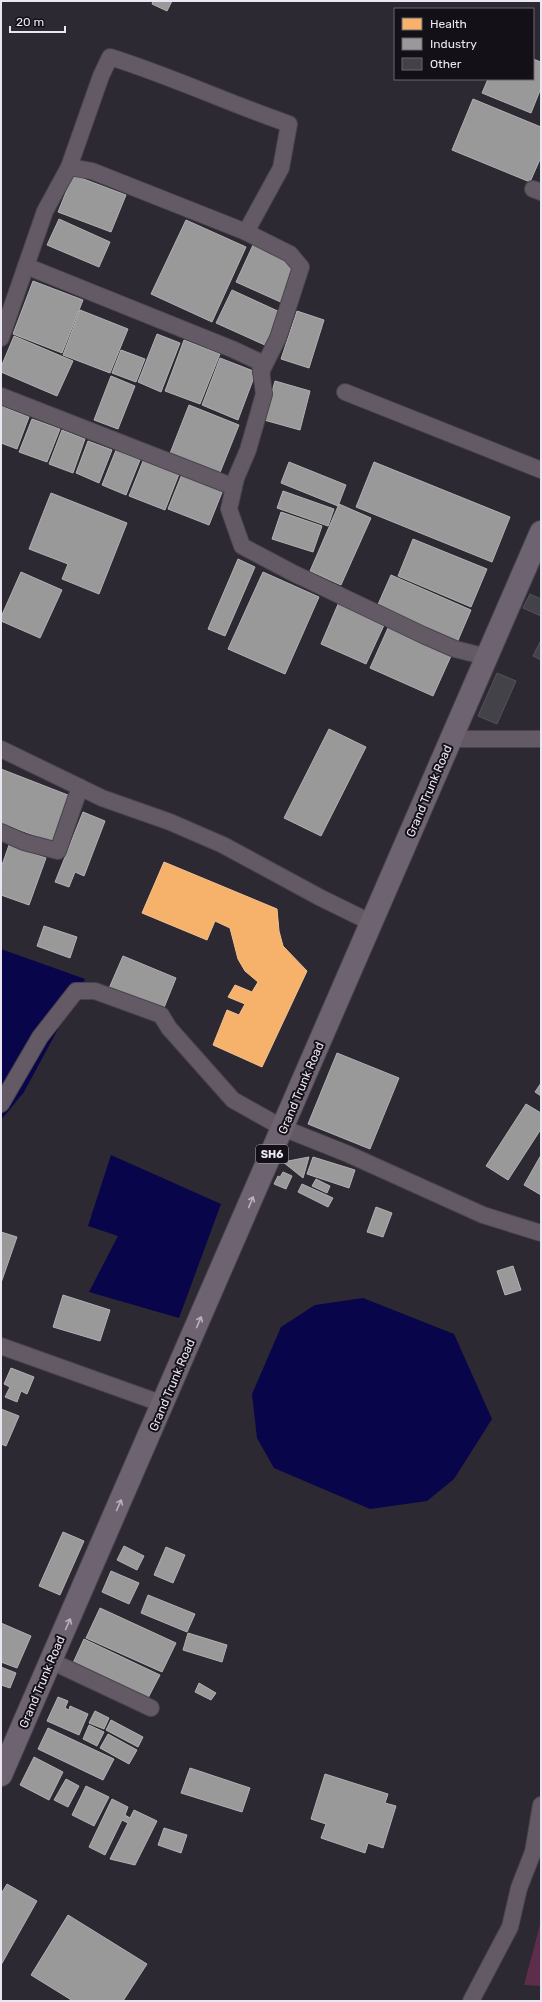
<svg xmlns="http://www.w3.org/2000/svg" width="542" height="2002" font-family="Rubik,sans-serif">
<style>
.green{fill:#5d2e4c}
.water{fill:#08054a}
.health{fill:#f6b26b;stroke:#f3c293}
.industry{fill:#999;stroke:#b2b0b3}
.building{fill:#444249;stroke:#54525a}
.lines{fill:none;stroke-linecap:round;stroke-linejoin:round}
.street-casing{stroke:#48444c;stroke-width:18}
.primary-casing{stroke:#48444c;stroke-width:24}
.street{stroke:#635a65;stroke-width:16}
.primary{stroke:#6e6471;stroke-width:22}
.oneway{stroke:#b9b2be}
.labels{text-anchor:middle;stroke-width:4;stroke-linejoin:round;paint-order:stroke}
.shield{fill:#141018;stroke:#aaa6b0;stroke-width:1}
.shield-label{font-size:11px;font-weight:bold;fill:#ebe6f1}
.street-label{font-size:12px;fill:#ebe6f1;stroke:#141018}
</style>
<rect width="100%" height="100%" fill="#2d2932"/>
<!-- green -->
<path class="green" d="M 541,1921 L 541,1986 L 524,1985 Z"/>
<!-- water -->
<g class="water">
<path d="M 1,949 L 85,979 L 24,1092 L 1,1120 Z"/>
<path d="M 111,1155 L 221,1204 L 179,1318 L 89,1292 L 118,1236 L 88,1226 Z"/>
<path d="M 363,1298 L 454,1334 L 492,1419 L 454,1479 L 427,1501 L 370,1509 L 274,1468 L 257,1438 L 252,1394 L 281,1327 L 315,1305 Z"/>
</g>
<!-- health -->
<path class="health" d="M 164,862 L 277,909 L 279,931 L 283,946 L 307,971 L 262,1067 L 213,1045 L 227,1010 L 239,1015 L 245,1004 L 228,997 L 235,985 L 252,992 L 258,982 L 245,971 L 238,959 L 230,928 L 215,921 L 207,940 L 142,913 Z"/>
<!-- industry -->
<g class="industry">
<path d="M 153,1 L 172,1 L 167,11 L 152,4 Z"/>
<path d="M 533,59 L 541,62 L 541,88 L 531,113 L 482,93 L 488,79 L 533,79 Z"/>
<path d="M 473,99 L 541,127 L 541,157 L 530,182 L 452,150 Z"/>
<path d="M 73,175 L 126,195 L 111,232 L 58,212 Z"/>
<path d="M 59,219 L 110,242 L 99,267 L 47,245 Z"/>
<path d="M 186,220 L 246,247 L 212,322 L 151,294 Z"/>
<path d="M 253,245 L 301,267 L 285,304 L 236,282 Z"/>
<path d="M 33,281 L 83,300 L 62,353 L 13,334 Z"/>
<path d="M 232,290 L 282,313 L 267,346 L 216,323 Z"/>
<path d="M 80,310 L 128,329 L 110,373 L 63,355 Z"/>
<path d="M 297,311 L 324,320 L 309,368 L 281,359 Z"/>
<path d="M 157,334 L 180,343 L 161,392 L 138,382 Z"/>
<path d="M 14,336 L 73,361 L 57,396 L 1,372 L 1,367 Z"/>
<path d="M 184,340 L 220,354 L 200,404 L 165,391 Z"/>
<path d="M 121,350 L 145,359 L 136,382 L 112,373 Z"/>
<path d="M 220,358 L 256,372 L 238,420 L 202,405 Z"/>
<path d="M 111,376 L 135,386 L 118,429 L 94,420 Z"/>
<path d="M 275,381 L 310,391 L 300,430 L 264,420 Z"/>
<path d="M 189,405 L 239,425 L 219,475 L 169,456 Z"/>
<path d="M 1,406 L 29,417 L 17,449 L 1,443 Z"/>
<path d="M 32,419 L 60,429 L 47,462 L 19,452 Z"/>
<path d="M 62,430 L 85,439 L 73,473 L 49,464 Z"/>
<path d="M 88,441 L 112,450 L 99,483 L 76,473 Z"/>
<path d="M 116,450 L 140,460 L 126,495 L 102,485 Z"/>
<path d="M 143,461 L 179,474 L 165,510 L 129,496 Z"/>
<path d="M 289,462 L 346,485 L 338,506 L 281,483 Z"/>
<path d="M 374,462 L 510,517 L 492,562 L 356,507 Z"/>
<path d="M 182,474 L 223,490 L 209,525 L 168,509 Z"/>
<path d="M 283,491 L 334,509 L 328,526 L 277,508 Z"/>
<path d="M 51,493 L 127,523 L 99,594 L 62,579 L 68,564 L 29,549 Z"/>
<path d="M 339,504 L 371,518 L 341,585 L 310,571 Z"/>
<path d="M 281,512 L 322,526 L 313,552 L 272,539 Z"/>
<path d="M 413,539 L 487,569 L 471,607 L 398,576 Z"/>
<path d="M 238,559 L 255,567 L 225,636 L 208,629 Z"/>
<path d="M 21,572 L 62,590 L 40,638 L 1,621 L 1,617 Z"/>
<path d="M 263,572 L 319,597 L 285,674 L 228,649 Z"/>
<path d="M 391,575 L 471,610 L 456,645 L 376,609 Z"/>
<path d="M 339,602 L 385,623 L 366,664 L 321,644 Z"/>
<path d="M 388,628 L 451,656 L 433,696 L 370,668 Z"/>
<path d="M 329,729 L 366,747 L 321,836 L 284,818 Z"/>
<path d="M 1,769 L 73,797 L 55,843 L 1,823 Z"/>
<path d="M 83,812 L 105,821 L 84,876 L 75,872 L 69,887 L 55,882 Z"/>
<path d="M 9,845 L 46,858 L 29,905 L 1,895 L 1,868 Z"/>
<path d="M 44,926 L 77,937 L 70,958 L 37,946 Z"/>
<path d="M 123,956 L 176,978 L 161,1015 L 107,993 Z"/>
<path d="M 337,1053 L 399,1078 L 370,1149 L 308,1124 Z"/>
<path d="M 541,1083 L 541,1096 L 535,1092 Z"/>
<path d="M 526,1104 L 541,1113 L 541,1129 L 508,1180 L 486,1166 Z"/>
<path d="M 541,1155 L 541,1195 L 524,1185 Z"/>
<path d="M 309,1157 L 303,1178 L 283,1162 Z"/>
<path d="M 313,1157 L 355,1170 L 349,1188 L 307,1174 Z"/>
<path d="M 283,1172 L 292,1176 L 286,1189 L 274,1184 L 278,1176 L 280,1177 Z"/>
<path d="M 316,1179 L 330,1186 L 327,1193 L 312,1186 Z"/>
<path d="M 302,1184 L 333,1198 L 328,1207 L 298,1192 Z"/>
<path d="M 376,1207 L 392,1213 L 383,1237 L 367,1232 Z"/>
<path d="M 1,1232 L 17,1237 L 1,1283 Z"/>
<path d="M 513,1266 L 521,1290 L 505,1295 L 497,1271 Z"/>
<path d="M 63,1295 L 110,1310 L 100,1341 L 53,1327 Z"/>
<path d="M 11,1368 L 34,1377 L 27,1394 L 21,1391 L 17,1402 L 5,1397 L 10,1387 L 4,1384 Z"/>
<path d="M 1,1409 L 19,1416 L 6,1446 L 1,1444 Z"/>
<path d="M 63,1532 L 84,1541 L 60,1595 L 39,1586 Z"/>
<path d="M 124,1546 L 144,1556 L 137,1570 L 117,1560 Z"/>
<path d="M 166,1547 L 185,1555 L 173,1583 L 154,1575 Z"/>
<path d="M 111,1571 L 139,1583 L 129,1604 L 102,1592 Z"/>
<path d="M 148,1595 L 195,1614 L 187,1632 L 141,1613 Z"/>
<path d="M 100,1608 L 176,1643 L 162,1672 L 86,1638 Z"/>
<path d="M 1,1623 L 31,1636 L 17,1668 L 1,1662 Z"/>
<path d="M 188,1633 L 227,1645 L 222,1662 L 183,1650 Z"/>
<path d="M 84,1639 L 160,1675 L 148,1698 L 73,1663 Z"/>
<path d="M 1,1667 L 16,1673 L 10,1688 L 1,1685 Z"/>
<path d="M 199,1683 L 216,1693 L 211,1700 L 195,1692 Z"/>
<path d="M 58,1697 L 68,1701 L 65,1708 L 69,1710 L 70,1706 L 88,1714 L 79,1735 L 47,1721 Z"/>
<path d="M 95,1711 L 109,1718 L 104,1729 L 89,1723 Z"/>
<path d="M 111,1720 L 143,1737 L 138,1747 L 106,1730 Z"/>
<path d="M 89,1725 L 104,1732 L 97,1746 L 83,1739 Z"/>
<path d="M 48,1728 L 114,1759 L 103,1780 L 38,1749 Z"/>
<path d="M 108,1734 L 137,1750 L 129,1764 L 100,1748 Z"/>
<path d="M 34,1757 L 63,1772 L 49,1800 L 20,1785 Z"/>
<path d="M 190,1768 L 250,1788 L 242,1812 L 181,1793 Z"/>
<path d="M 325,1774 L 388,1794 L 385,1803 L 396,1806 L 383,1848 L 368,1843 L 365,1853 L 321,1838 L 326,1824 L 311,1819 Z"/>
<path d="M 66,1779 L 79,1786 L 68,1807 L 54,1800 Z"/>
<path d="M 86,1786 L 109,1797 L 94,1826 L 72,1815 Z"/>
<path d="M 112,1799 L 128,1807 L 125,1815 L 130,1818 L 134,1810 L 157,1821 L 135,1865 L 110,1859 L 128,1823 L 122,1820 L 105,1855 L 89,1847 Z"/>
<path d="M 164,1828 L 187,1835 L 181,1853 L 158,1845 Z"/>
<path d="M 7,1884 L 37,1901 L 1,1965 L 1,1894 Z"/>
<path d="M 68,1915 L 147,1964 L 123,2001 L 73,2001 L 31,1975 Z"/>
</g>
<!-- building -->
<g class="building">
<path d="M 530,594 L 541,599 L 541,616 L 523,608 Z"/>
<path d="M 541,640 L 541,660 L 533,656 Z"/>
<path d="M 497,673 L 516,681 L 497,724 L 478,716 Z"/>
</g>
<g class="lines">
<defs>
<g id="street">
<path d="M 69,167 L 101,76 L 110,57 C 171,76 228,103 289,124 L 281,168 L 246,232"/>
<path d="M 533,189 L 541,192"/>
<path d="M 26,266 L 232,349 L 260,362 L 264,394 L 248,450 L 236,478 L 229,509 L 242,546 L 293,573 L 423,635 L 455,649 L 487,657"/>
<path d="M 1,338 L 45,211 L 69,167 L 92,171 L 246,232 L 290,254 L 301,267 L 278,338 L 261,372"/>
<path d="M 345,392 L 541,470"/>
<path d="M 1,396 L 234,487"/>
<path d="M 452,739 L 541,739"/>
<path d="M 1,749 L 102,798 L 170,822 L 223,845 L 321,898 L 372,923"/>
<path d="M 1,832 L 24,842 L 58,851 L 80,787"/>
<path d="M 1,1104 L 40,1037 L 76,991 L 95,991 L 161,1015 L 169,1028 L 233,1100 L 283,1128 L 348,1154 L 483,1215 L 541,1233"/>
<path d="M 1,1346 L 163,1404"/>
<path d="M 51,1661 L 151,1708"/>
<path d="M 471,2001 L 510,1927 L 519,1888 L 533,1852 L 541,1805"/>
</g>
<path id="primary" d="M 1,1775 L 541,532"/>
</defs>
<!-- street casing -->
<use href="#street" class="street-casing"/>
<!-- primary casing -->
<use href="#primary" class="primary-casing"/>
<!-- street -->
<use href="#street" class="street"/>
<!-- primary -->
<use href="#primary" class="primary"/>
</g>
<!-- one-way arrows -->
<defs><path id="oneway-shaft" d="M-6 0H5M1.5-3L5.5 0L1.5 3" fill="none" stroke-width="1.6" stroke-linecap="round" stroke-linejoin="round"/></defs>
<g class="oneway">
<use href="#oneway-shaft" transform="translate(251 1202) rotate(-67)"/>
<use href="#oneway-shaft" transform="translate(199 1322) rotate(-67)"/>
<use href="#oneway-shaft" transform="translate(119 1505) rotate(-66)"/>
<use href="#oneway-shaft" transform="translate(68 1624) rotate(-66)"/>
</g>
<g class="labels">
<!-- shield labels -->
<rect class="shield" x="256" y="1145" width="32" height="18" rx="3"/>
<g class="shield-label">
<text x="272" y="1158">SH6</text>
</g>
<!-- street labels -->
<g class="street-label">
<text transform="translate(429 791) rotate(-67)" y="4">Grand Trunk Road</text>
<text transform="translate(301 1088) rotate(-67)" y="4">Grand Trunk Road</text>
<text transform="translate(172 1385) rotate(-67)" y="4">Grand Trunk Road</text>
<text transform="translate(42 1682) rotate(-67)" y="4">Grand Trunk Road</text>
</g>
</g>
<!-- border -->
<rect width="542" height="2002" fill="none" stroke="#ebe6f1" stroke-width="4"/>
<!-- legend -->
<rect x="394" y="8" width="140" height="72" fill="#141018" stroke="#6a666f"/>
<rect x="402" y="18" width="20" height="12" fill="#f6b26b" stroke="#6a666f"/>
<text x="430" y="28" font-size="12" fill="#ebe6f1">Health</text>
<rect x="402" y="38" width="20" height="12" fill="#999999" stroke="#6a666f"/>
<text x="430" y="48" font-size="12" fill="#ebe6f1">Industry</text>
<rect x="402" y="58" width="20" height="12" fill="#444249" stroke="#6a666f"/>
<text x="430" y="68" font-size="12" fill="#ebe6f1">Other</text>
<!-- scale -->
<path d="M10 26v6h55v-6" fill="none" stroke="#ebe6f1" stroke-width="2"/>
<text x="16" y="26" font-size="12" fill="#ebe6f1" stroke="#141018" stroke-width="3" paint-order="stroke">20 m</text>
</svg>
